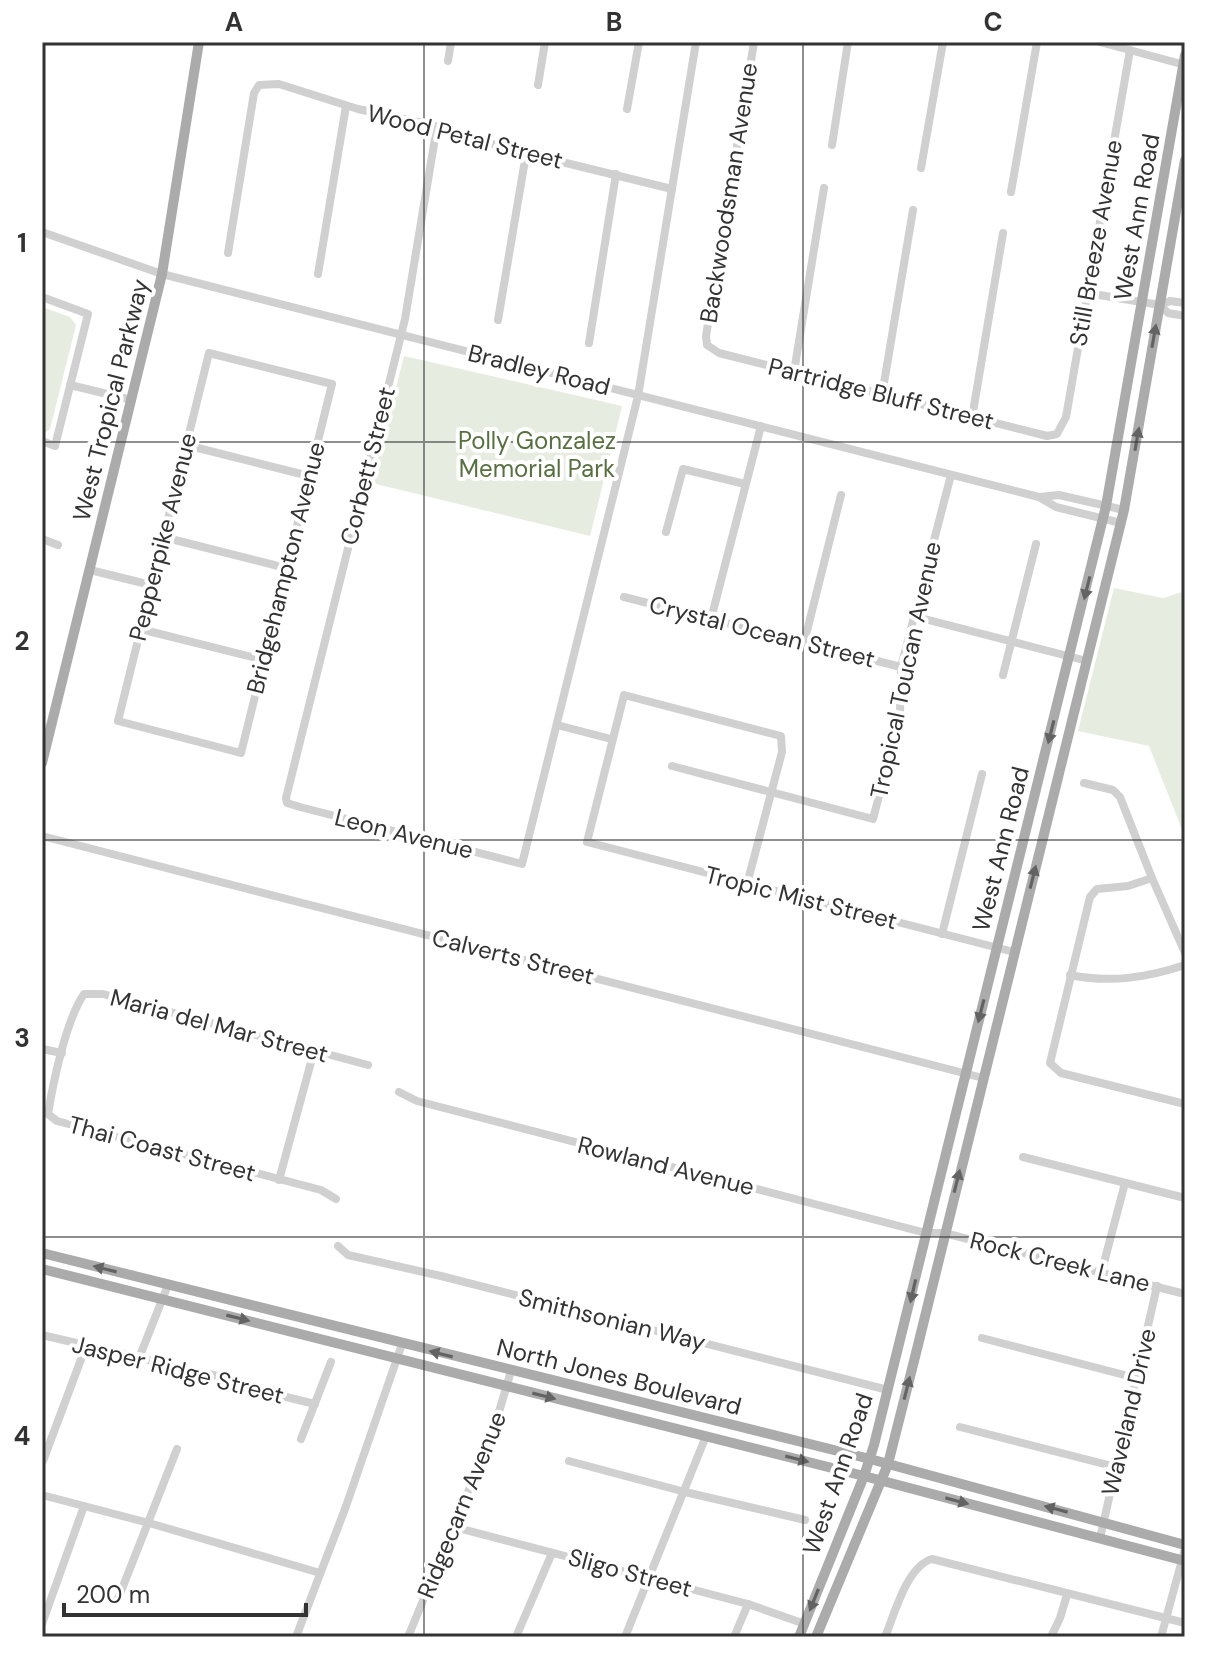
<svg xmlns="http://www.w3.org/2000/svg" width="1227" height="1679" font-family="'DM Sans',sans-serif">
<style>
.green{fill:#e6ecdf}
.lines{fill:none;stroke-linecap:round;stroke-linejoin:round}
.minor{stroke:#d0d0d0;stroke-width:8}
.major{stroke:#ababab;stroke-width:10}
.oneway{fill:#636363}
.grid{fill:none;stroke:#333;stroke-width:2;stroke-opacity:0.55}
.labels{text-anchor:middle;stroke-width:8;stroke-linejoin:round;paint-order:stroke}
.street-label{font-size:24px;fill:#333;stroke:#fff}
.park-label{font-size:24px;fill:#56703f;stroke:#fff}
.neatline{fill:none;stroke:#333;stroke-width:3}
.grid-label{font-size:26px;text-anchor:middle;font-weight:bold;fill:#333}
</style>
<rect width="100%" height="100%" fill="#fff"/>
<!-- green -->
<g class="green">
<path d="M 42,307 L 70,317 L 76,325 L 50,429 L 42,435 Z"/>
<path d="M 404,356 L 622,406 L 590,536 L 372,483 Z"/>
<path d="M 1114,588 L 1163,598 L 1185,591 L 1185,837 L 1149,746 L 1078,731 Z"/>
</g>
<g class="lines">
<!-- minor -->
<g class="minor">
<path d="M 754,42 L 706,336 L 707,345 L 719,353 L 1047,436 L 1057,434 L 1066,417 L 1130,50"/>
<path d="M 1100,42 L 1185,65"/>
<path d="M 448,61 L 451,42"/>
<path d="M 538,85 L 545,42"/>
<path d="M 627,109 L 639,42"/>
<path d="M 437,126 L 405,319 L 286,798 L 287,803 L 300,807 L 522,864 L 638,396 L 696,42"/>
<path d="M 832,145 L 848,42"/>
<path d="M 921,168 L 943,42"/>
<path d="M 1011,192 L 1037,42"/>
<path d="M 42,232 L 162,274 L 1039,497 L 1056,507 L 1121,523"/>
<path d="M 228,253 L 254,93 L 259,85 L 279,84 L 358,109 L 423,123 L 509,149 L 672,189"/>
<path d="M 318,274 L 346,106"/>
<path d="M 1087,293 L 1160,305 L 1170,301 L 1185,303"/>
<path d="M 42,297 L 88,314 L 55,446 L 42,441"/>
<path d="M 1160,305 L 1168,313 L 1185,316"/>
<path d="M 498,320 L 526,154"/>
<path d="M 589,343 L 616,174"/>
<path d="M 209,353 L 332,384 L 241,753 L 118,721 Z"/>
<path d="M 794,372 L 824,188"/>
<path d="M 70,385 L 132,400"/>
<path d="M 882,395 L 913,210"/>
<path d="M 972,418 L 1003,233"/>
<path d="M 186,445 L 309,476"/>
<path d="M 1039,497 L 1059,495 L 1124,510"/>
<path d="M 666,532 L 683,469 L 745,484"/>
<path d="M 163,537 L 286,568"/>
<path d="M 42,539 L 58,545"/>
<path d="M 90,570 L 151,585"/>
<path d="M 624,597 L 901,667"/>
<path d="M 913,616 L 1087,661"/>
<path d="M 711,619 L 761,426"/>
<path d="M 140,629 L 264,660"/>
<path d="M 804,643 L 841,495"/>
<path d="M 1003,675 L 1036,544"/>
<path d="M 557,725 L 611,739"/>
<path d="M 672,766 L 873,819 L 900,715 L 901,667 L 951,475"/>
<path d="M 1084,783 L 1113,790 L 1120,797 L 1152,878 L 1185,953"/>
<path d="M 42,836 L 983,1078"/>
<path d="M 1152,878 L 1128,886 L 1097,889 L 1090,897 L 1050,1063 L 1061,1073 L 1185,1104"/>
<path d="M 747,884 L 782,752 L 781,736 L 624,695 L 587,842 L 1014,952"/>
<path d="M 942,934 L 982,774"/>
<path d="M 1070,975 C 1110,983 1146,978 1185,965"/>
<path d="M 42,1049 L 62,1053"/>
<path d="M 399,1092 L 417,1101 L 926,1233 L 944,1233 L 1185,1294"/>
<path d="M 1023,1157 L 1185,1198"/>
<path d="M 279,1180 L 314,1051"/>
<path d="M 336,1199 L 321,1190 L 57,1121 L 48,1114 C 53,1083 66,1020 84,994 L 103,994 L 368,1065"/>
<path d="M 338,1246 L 348,1255 L 441,1276 L 888,1390"/>
<path d="M 1101,1274 L 1125,1183"/>
<path d="M 42,1335 L 243,1382 L 282,1396 L 315,1404"/>
<path d="M 982,1338 L 1136,1378"/>
<path d="M 139,1358 L 168,1285"/>
<path d="M 960,1427 L 1116,1467"/>
<path d="M 301,1439 L 331,1362"/>
<path d="M 43,1461 L 86,1346"/>
<path d="M 569,1461 L 685,1492 L 805,1520"/>
<path d="M 42,1495 L 149,1523 L 320,1573"/>
<path d="M 454,1527 L 748,1604 L 805,1624"/>
<path d="M 1100,1538 L 1157,1286"/>
<path d="M 118,1599 L 177,1449"/>
<path d="M 42,1624 L 84,1506"/>
<path d="M 296,1637 L 345,1509 L 402,1344"/>
<path d="M 408,1637 L 494,1429 L 511,1371"/>
<path d="M 516,1637 L 552,1553"/>
<path d="M 625,1637 L 706,1436"/>
<path d="M 734,1637 L 748,1604"/>
<path d="M 885,1637 C 895,1613 907,1566 932,1559 L 1185,1623"/>
<path d="M 1051,1637 L 1060,1618 L 1067,1595"/>
<path d="M 1161,1637 L 1185,1549"/>
</g>
<!-- major -->
<g class="major">
<path d="M 42,763 L 162,274 L 199,42"/>
<path d="M 42,1253 L 870,1459 L 1185,1545"/>
<path d="M 42,1269 L 864,1476 L 1185,1561"/>
<path d="M 799,1637 L 864,1476 L 874,1445 L 1106,506 L 1185,55"/>
<path d="M 816,1637 L 888,1464 L 917,1349 L 1124,510 L 1185,160"/>
</g>
</g>
<!-- one-way arrows -->
<defs><path id="oneway-solid" d="M-6-.8H1V-3.2L6.5 0L1 3.2V.8H-6Z" transform="scale(2)"/></defs>
<g class="oneway">
<use href="#oneway-solid" transform="translate(1154 336) rotate(-80)"/>
<use href="#oneway-solid" transform="translate(1137 439) rotate(-80)"/>
<use href="#oneway-solid" transform="translate(1087 588) rotate(104)"/>
<use href="#oneway-solid" transform="translate(1051 732) rotate(104)"/>
<use href="#oneway-solid" transform="translate(1033 877) rotate(-76)"/>
<use href="#oneway-solid" transform="translate(981 1011) rotate(104)"/>
<use href="#oneway-solid" transform="translate(957 1181) rotate(-76)"/>
<use href="#oneway-solid" transform="translate(105 1269) rotate(-166)"/>
<use href="#oneway-solid" transform="translate(913 1291) rotate(103)"/>
<use href="#oneway-solid" transform="translate(238 1318) rotate(14)"/>
<use href="#oneway-solid" transform="translate(441 1354) rotate(-166)"/>
<use href="#oneway-solid" transform="translate(907 1388) rotate(-76)"/>
<use href="#oneway-solid" transform="translate(544 1396) rotate(14)"/>
<use href="#oneway-solid" transform="translate(797 1459) rotate(14)"/>
<use href="#oneway-solid" transform="translate(957 1501) rotate(15)"/>
<use href="#oneway-solid" transform="translate(1056 1509) rotate(-165)"/>
<use href="#oneway-solid" transform="translate(814 1600) rotate(112)"/>
</g>
<!-- grid -->
<path class="grid" d="M 424,42 L 424,1637M 803,42 L 803,1637M 42,442 L 1185,442M 42,840 L 1185,840M 42,1237 L 1185,1237"/>
<g class="labels">
<!-- street labels -->
<g class="street-label">
<text transform="translate(465 137) rotate(14)" y="8">Wood Petal Street</text>
<text transform="translate(729 193) rotate(-81)" y="8">Backwoodsman Avenue</text>
<text transform="translate(1137 217) rotate(-80)" y="8">West Ann Road</text>
<text transform="translate(1096 243) rotate(-80)" y="8">Still Breeze Avenue</text>
<text transform="translate(539 370) rotate(14)" y="8">Bradley Road</text>
<text transform="translate(881 394) rotate(14)" y="8">Partridge Bluff Street</text>
<text transform="translate(111 400) rotate(-76)" y="8">West Tropical Parkway</text>
<text transform="translate(368 466) rotate(-76)" y="8">Corbett Street</text>
<text transform="translate(163 537) rotate(-76)" y="8">Pepperpike Avenue</text>
<text transform="translate(286 568) rotate(-76)" y="8">Bridgehampton Avenue</text>
<text transform="translate(762 632) rotate(14)" y="8">Crystal Ocean Street</text>
<text transform="translate(906 670) rotate(-78)" y="8">Tropical Toucan Avenue</text>
<text transform="translate(404 834) rotate(14)" y="8">Leon Avenue</text>
<text transform="translate(1001 849) rotate(-76)" y="8">West Ann Road</text>
<text transform="translate(801 898) rotate(14)" y="8">Tropic Mist Street</text>
<text transform="translate(513 957) rotate(14)" y="8">Calverts Street</text>
<text transform="translate(219 1026) rotate(15)" y="8">Maria del Mar Street</text>
<text transform="translate(162 1149) rotate(15)" y="8">Thai Coast Street</text>
<text transform="translate(666 1166) rotate(14)" y="8">Rowland Avenue</text>
<text transform="translate(1060 1262) rotate(14)" y="8">Rock Creek Lane</text>
<text transform="translate(612 1320) rotate(14)" y="8">Smithsonian Way</text>
<text transform="translate(178 1370) rotate(14)" y="8">Jasper Ridge Street</text>
<text transform="translate(619 1377) rotate(14)" y="8">North Jones Boulevard</text>
<text transform="translate(1129 1412) rotate(-77)" y="8">Waveland Drive</text>
<text transform="translate(838 1474) rotate(-71)" y="8">West Ann Road</text>
<text transform="translate(462 1505) rotate(-68)" y="8">Ridgecarn Avenue</text>
<text transform="translate(630 1573) rotate(15)" y="8">Sligo Street</text>
</g>
<!-- park labels -->
<g class="park-label">
<text x="537" y="449">Polly Gonzalez<tspan x="537" dy="28">Memorial Park</tspan></text>
</g>
</g>
<!-- border -->
<rect width="1227" height="1679" fill="none" stroke="#ffffff" stroke-width="88"/>
<!-- scale -->
<path d="M64 1603v12h242v-12" fill="none" stroke="#333333" stroke-width="4"/>
<text x="76" y="1603" font-size="24" fill="#333333" stroke="#ffffff" stroke-width="6" paint-order="stroke">200 m</text>
<rect x="44" y="44" width="1139" height="1591" class="neatline"/>
<g class="grid-label">
<text x="234" y="31">A</text>
<text x="614" y="31">B</text>
<text x="993" y="31">C</text>
<text x="22" y="252">1</text>
<text x="22" y="650">2</text>
<text x="22" y="1047">3</text>
<text x="22" y="1445">4</text>
</g>
</svg>
